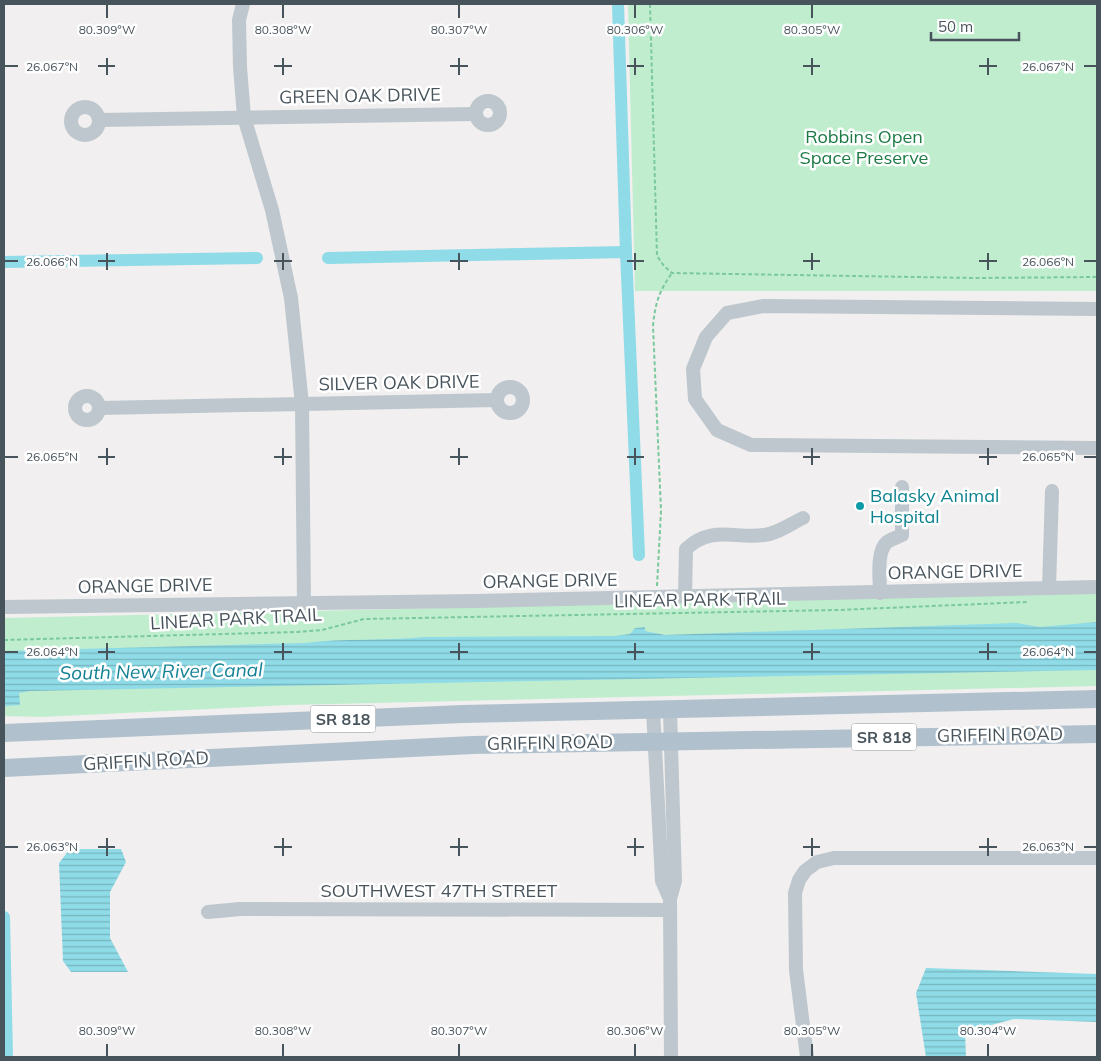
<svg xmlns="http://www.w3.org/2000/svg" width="1101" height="1061" font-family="Mulish,sans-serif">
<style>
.green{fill:#c0edce}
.water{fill:url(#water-rules)}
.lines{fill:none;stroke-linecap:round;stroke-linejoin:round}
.canal{stroke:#8fdbe7;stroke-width:12}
.path{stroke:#79c99d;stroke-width:2;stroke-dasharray:4 2.5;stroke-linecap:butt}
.minor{stroke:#bec7cd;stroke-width:14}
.major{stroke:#b0c0cc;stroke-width:18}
.ticks{fill:none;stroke:#48545c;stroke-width:2}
.culture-dot{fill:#0f9aa8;stroke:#fff;stroke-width:2}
.labels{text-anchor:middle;stroke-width:5;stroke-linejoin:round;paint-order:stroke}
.shield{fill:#fff;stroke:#7f878d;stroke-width:1}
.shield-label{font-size:16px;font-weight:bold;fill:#48545c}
.street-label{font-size:18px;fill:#48545c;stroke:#fff}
.park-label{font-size:18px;fill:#1c7a45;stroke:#fff}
.culture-label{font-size:18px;fill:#0d838f;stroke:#fff;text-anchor:start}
.water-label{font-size:19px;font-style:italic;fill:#148294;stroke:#fff}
.ticks-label{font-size:12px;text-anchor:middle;fill:#48545c;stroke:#fff;stroke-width:5;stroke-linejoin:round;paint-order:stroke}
</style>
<defs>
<pattern id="water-rules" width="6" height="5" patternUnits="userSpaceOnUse" patternTransform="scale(1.25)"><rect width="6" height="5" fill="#8fdbe7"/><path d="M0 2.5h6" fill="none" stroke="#77b4be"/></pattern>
</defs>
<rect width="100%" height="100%" fill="#f1efef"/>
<!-- green -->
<g class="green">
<path d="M 628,4 L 1097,4 L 1097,291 L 635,291 Z"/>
<path d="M 1097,593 L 1097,686 L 290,705 L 41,717 L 4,716 L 4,618 Z"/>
</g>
<!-- water -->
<g class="water">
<path d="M 1097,622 L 1097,670 L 29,691 L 19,693 L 20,705 L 4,706 L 4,651 L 305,643 C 344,638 384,641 424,637 L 614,636 L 630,634 L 635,628 L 645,627 L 645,631 L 665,635 L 1016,623 L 1040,627 Z"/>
<path d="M 70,849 L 121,849 L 126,862 L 110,892 L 110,938 L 128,972 L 71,972 L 63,961 L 59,863 Z"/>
<path d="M 926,968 L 1097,974 L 1097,1022 L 1014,1019 L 965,1032 L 966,1057 L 926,1057 L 916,993 Z"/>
</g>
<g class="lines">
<!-- canal -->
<g class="canal">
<path d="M 618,4 L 626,252"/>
<path d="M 328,258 L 626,252 L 639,555"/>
<path d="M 4,262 L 257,258"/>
<path d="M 4,917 L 7,1057"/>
</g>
<!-- path -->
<g class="path">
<path d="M 650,4 L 657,256 L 664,266 L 672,273 L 976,278 L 1097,277"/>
<path d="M 657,586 L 661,511 L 653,326 C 655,304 659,291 672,273"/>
<path d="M 4,640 L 296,632 L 322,630 L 364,619 L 838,610 L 1027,602"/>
</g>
<!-- minor -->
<g class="minor">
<path d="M 243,4 L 239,20 L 240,67 L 244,117 L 272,210 L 291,298 L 302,404 L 304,602"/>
<circle cx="488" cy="113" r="12"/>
<circle cx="85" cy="121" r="14"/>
<path d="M 99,120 L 475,114"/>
<path d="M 1097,309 L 764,306 L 727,313 L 706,337 L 693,369 L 695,399 L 717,430 L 751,445 L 1097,448"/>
<circle cx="510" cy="400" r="13"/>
<circle cx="87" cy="408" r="12"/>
<path d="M 100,408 L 497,400"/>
<path d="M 1049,588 L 1052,491"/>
<path d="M 880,593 C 880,579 876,552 887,542 C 891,539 898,537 902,535 L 902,487"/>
<path d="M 685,597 L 686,549 C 711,525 734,539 764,535 C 777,534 792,523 803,518"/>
<path d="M 4,607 L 477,601 L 1097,587"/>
<path d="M 653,710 L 662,881 L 670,899"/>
<path d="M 670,710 L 675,881 L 670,899 L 671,1057"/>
<path d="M 208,912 L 240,909 L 670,910"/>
<path d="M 807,1057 L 796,970 L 795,893 L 799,880 L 805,871 L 817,862 L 834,858 L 1097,858"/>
</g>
<!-- major -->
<g class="major">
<path d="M 4,733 L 463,714 L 1097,699"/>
<path d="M 4,768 L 473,745 L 1097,734"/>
</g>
</g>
<!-- ticks -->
<path class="ticks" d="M 107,5 L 107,18M 283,5 L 283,18M 459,5 L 459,18M 635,5 L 635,18M 812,5 L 812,18M 107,58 L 107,75M 283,58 L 283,75M 459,58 L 459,75M 635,58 L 635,75M 812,58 L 812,75M 988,58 L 988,75M 5,66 L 18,66M 98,66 L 115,66M 274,66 L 292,66M 450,66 L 468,66M 627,66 L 644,66M 803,66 L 820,66M 979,66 L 997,66M 1084,66 L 1096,66M 107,253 L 107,270M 283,253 L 283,270M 459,253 L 459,270M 635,253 L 635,270M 812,253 L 812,270M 988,253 L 988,270M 5,261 L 18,261M 98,261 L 115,261M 274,261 L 292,261M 450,261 L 468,261M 627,261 L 644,261M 803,261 L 820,261M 979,261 L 997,261M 1084,261 L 1096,261M 107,448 L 107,465M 283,448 L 283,465M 459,448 L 459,465M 635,448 L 635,465M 812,448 L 812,465M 988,448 L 988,465M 5,457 L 18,457M 98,457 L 115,457M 274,457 L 292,457M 450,457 L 468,457M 627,457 L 644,457M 803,457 L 820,457M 979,457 L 997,457M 1084,457 L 1096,457M 107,643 L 107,660M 283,643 L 283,660M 459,643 L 459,660M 635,643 L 635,660M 812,643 L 812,660M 988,643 L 988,660M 5,652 L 18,652M 98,652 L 115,652M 274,652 L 292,652M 450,652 L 468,652M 627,652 L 644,652M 803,652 L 820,652M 979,652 L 997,652M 1084,652 L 1096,652M 107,838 L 107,856M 283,838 L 283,856M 459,838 L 459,856M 635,838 L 635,856M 812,838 L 812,856M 988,838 L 988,856M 5,847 L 18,847M 98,847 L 115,847M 274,847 L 292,847M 450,847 L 468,847M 627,847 L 644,847M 803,847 L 820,847M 979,847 L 997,847M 1084,847 L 1096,847M 107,1044 L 107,1056M 283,1044 L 283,1056M 459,1044 L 459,1056M 635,1044 L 635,1056M 812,1044 L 812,1056M 988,1044 L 988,1056"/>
<!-- markers -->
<circle class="culture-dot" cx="860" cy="506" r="5"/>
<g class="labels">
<!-- shield labels -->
<g class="shield">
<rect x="310.5" y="705.5" width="65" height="27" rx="4"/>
<rect x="851.5" y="723.5" width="65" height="27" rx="4"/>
</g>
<g class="shield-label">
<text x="343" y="725">SR 818</text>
<text x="884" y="743">SR 818</text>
</g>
<!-- street labels -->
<g class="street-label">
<text transform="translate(360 96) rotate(-1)" y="6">GREEN OAK DRIVE</text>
<text transform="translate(399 383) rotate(-1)" y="6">SILVER OAK DRIVE</text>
<text transform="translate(955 572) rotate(-1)" y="6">ORANGE DRIVE</text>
<text transform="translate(550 581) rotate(-1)" y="6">ORANGE DRIVE</text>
<text transform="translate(145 586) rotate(-1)" y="6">ORANGE DRIVE</text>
<text transform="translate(700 600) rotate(-1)" y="6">LINEAR PARK TRAIL</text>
<text transform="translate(236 619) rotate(-3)" y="6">LINEAR PARK TRAIL</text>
<text transform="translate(1000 735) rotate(-1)" y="6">GRIFFIN ROAD</text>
<text transform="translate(550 743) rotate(-1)" y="6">GRIFFIN ROAD</text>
<text transform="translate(146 761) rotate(-3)" y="6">GRIFFIN ROAD</text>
<text x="439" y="897">SOUTHWEST 47TH STREET</text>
</g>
<!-- park labels -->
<g class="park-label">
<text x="864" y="143">Robbins Open<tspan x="864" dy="21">Space Preserve</tspan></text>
</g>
<!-- culture labels -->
<g class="culture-label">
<text x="870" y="502">Balasky Animal<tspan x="870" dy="21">Hospital</tspan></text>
</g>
<!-- water labels -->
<g class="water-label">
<text transform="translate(161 671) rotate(-1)" y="7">South New River Canal</text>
</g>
</g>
<g class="ticks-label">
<text x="107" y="34">80.309°W</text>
<text x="283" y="34">80.308°W</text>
<text x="459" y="34">80.307°W</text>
<text x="635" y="34">80.306°W</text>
<text x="812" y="34">80.305°W</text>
<text x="52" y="71">26.067°N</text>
<text x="1048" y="71">26.067°N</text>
<text x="52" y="266">26.066°N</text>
<text x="1048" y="266">26.066°N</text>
<text x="52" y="461">26.065°N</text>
<text x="1048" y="461">26.065°N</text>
<text x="52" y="656">26.064°N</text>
<text x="1048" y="656">26.064°N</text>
<text x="52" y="851">26.063°N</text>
<text x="1048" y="851">26.063°N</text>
<text x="107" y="1035">80.309°W</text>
<text x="283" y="1035">80.308°W</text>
<text x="459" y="1035">80.307°W</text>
<text x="635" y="1035">80.306°W</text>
<text x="812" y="1035">80.305°W</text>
<text x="988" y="1035">80.304°W</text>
</g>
<!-- border -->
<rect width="1101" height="1061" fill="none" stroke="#48545c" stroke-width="10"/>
<!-- scale -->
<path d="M931 32v8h88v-8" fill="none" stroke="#48545c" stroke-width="2.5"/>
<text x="938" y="32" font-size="15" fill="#48545c" stroke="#ffffff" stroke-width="4" paint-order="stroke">50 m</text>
</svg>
